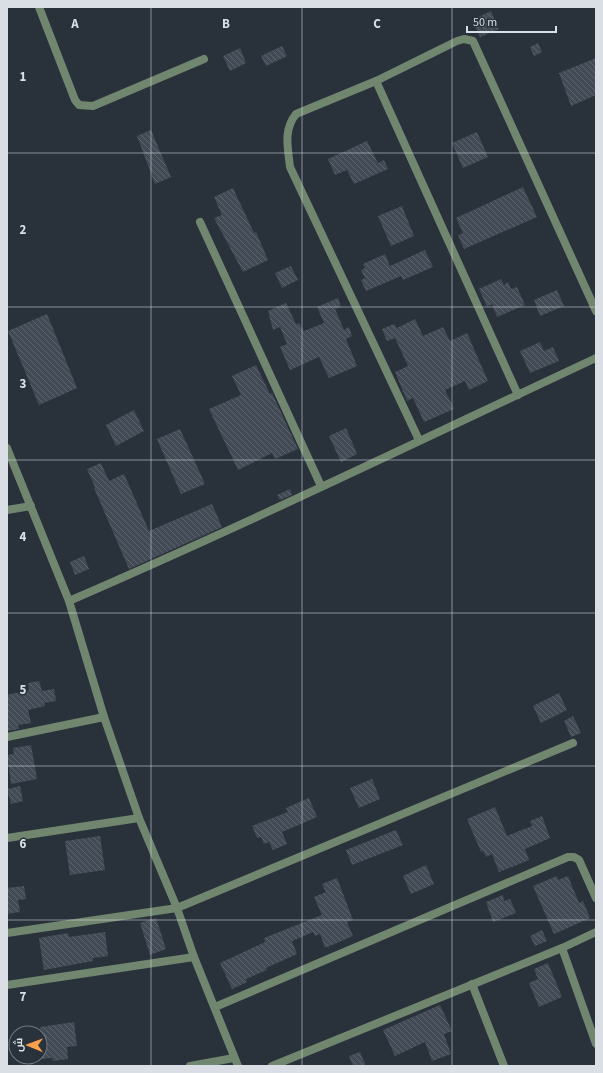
<svg xmlns="http://www.w3.org/2000/svg" width="603" height="1073" font-family="'Source Sans 3',Cairo,sans-serif">
<style>
.building{fill:url(#building-back-hatch)}
.lines{fill:none;stroke-linecap:round;stroke-linejoin:round}
.minor{stroke:#71866e;stroke-width:8}
.tertiary{stroke:#71866e;stroke-width:8}
.grid{fill:none;stroke:#dadfe6;stroke-width:1;stroke-opacity:0.55}
.grid-label{font-size:13px;text-anchor:middle;font-weight:bold;fill:#dadfe6;stroke:#29313b;stroke-width:3;stroke-linejoin:round;paint-order:stroke}
</style>
<defs>
<pattern id="building-back-hatch" width="6" height="6" patternUnits="userSpaceOnUse"><rect width="6" height="6" fill="#424a55"/><path d="M-1 5l2 2M0 0l6 6M5-1l2 2" fill="none" stroke="#5d646d"/></pattern>
</defs>
<rect width="100%" height="100%" fill="#29313b"/>
<!-- building -->
<g class="building">
<path d="M 491,11 L 499,29 L 480,37 L 472,20 Z"/>
<path d="M 538,43 L 542,52 L 534,56 L 530,47 Z"/>
<path d="M 282,46 L 287,56 L 266,66 L 261,56 Z"/>
<path d="M 240,48 L 246,63 L 230,71 L 223,56 Z"/>
<path d="M 596,58 L 596,95 L 571,106 L 559,73 Z"/>
<path d="M 151,130 L 171,177 L 155,184 L 137,136 Z"/>
<path d="M 477,132 L 488,157 L 463,168 L 452,143 Z"/>
<path d="M 367,141 L 378,163 L 384,160 L 388,169 L 354,184 L 347,170 L 335,175 L 328,159 Z"/>
<path d="M 523,187 L 537,217 L 464,249 L 458,235 L 463,233 L 456,218 Z"/>
<path d="M 233,188 L 254,233 L 256,232 L 268,260 L 243,272 L 214,218 L 222,215 L 214,197 Z"/>
<path d="M 402,206 L 414,236 L 391,246 L 378,216 Z"/>
<path d="M 425,250 L 433,267 L 403,280 L 401,276 L 366,291 L 361,280 L 365,278 L 361,270 L 365,268 L 363,264 L 385,254 L 390,266 Z"/>
<path d="M 291,266 L 298,280 L 282,288 L 275,273 Z"/>
<path d="M 501,279 L 504,285 L 508,282 L 511,289 L 517,287 L 525,305 L 497,317 L 492,304 L 487,307 L 479,289 Z"/>
<path d="M 557,290 L 564,306 L 540,316 L 534,300 Z"/>
<path d="M 338,298 L 341,307 L 335,309 L 344,330 L 349,327 L 352,336 L 346,339 L 357,366 L 329,378 L 319,357 L 290,370 L 280,347 L 287,344 L 280,327 L 273,330 L 268,311 L 286,303 L 296,324 L 299,323 L 304,331 L 324,323 L 317,307 Z"/>
<path d="M 47,314 L 77,388 L 39,405 L 8,331 Z"/>
<path d="M 415,319 L 423,336 L 443,327 L 450,341 L 467,333 L 488,381 L 469,390 L 465,381 L 445,390 L 454,409 L 424,422 L 413,398 L 407,401 L 395,372 L 408,366 L 395,338 L 387,341 L 382,329 L 394,324 L 397,328 Z"/>
<path d="M 540,342 L 544,351 L 553,347 L 559,361 L 530,373 L 520,351 Z"/>
<path d="M 256,365 L 270,394 L 272,393 L 298,449 L 275,459 L 272,453 L 238,470 L 209,409 L 241,395 L 232,376 Z"/>
<path d="M 134,410 L 144,431 L 116,446 L 106,425 Z"/>
<path d="M 346,428 L 357,454 L 341,462 L 329,436 Z"/>
<path d="M 180,429 L 205,484 L 181,494 L 157,439 Z"/>
<path d="M 101,463 L 109,481 L 124,474 L 149,531 L 212,504 L 222,527 L 129,569 L 94,488 L 95,487 L 87,469 Z"/>
<path d="M 290,489 L 292,495 L 280,500 L 277,495 Z"/>
<path d="M 84,556 L 89,569 L 75,575 L 70,562 Z"/>
<path d="M 39,681 L 42,691 L 54,689 L 56,701 L 44,703 L 45,706 L 28,710 L 31,723 L 18,725 L 19,729 L 7,731 L 7,695 L 29,690 L 28,683 Z"/>
<path d="M 559,693 L 567,710 L 541,723 L 533,706 Z"/>
<path d="M 573,716 L 581,733 L 571,737 L 564,721 Z"/>
<path d="M 31,745 L 37,779 L 11,784 L 7,755 L 14,754 L 13,748 Z"/>
<path d="M 372,779 L 380,799 L 359,808 L 350,788 Z"/>
<path d="M 20,786 L 23,801 L 11,804 L 7,789 Z"/>
<path d="M 309,798 L 317,817 L 282,832 L 287,844 L 273,850 L 269,842 L 264,844 L 261,837 L 257,838 L 252,826 L 288,812 L 286,808 Z"/>
<path d="M 495,807 L 507,836 L 532,826 L 530,821 L 542,816 L 550,838 L 525,849 L 529,860 L 499,872 L 492,854 L 486,857 L 483,851 L 481,852 L 467,819 Z"/>
<path d="M 396,830 L 403,845 L 352,865 L 346,850 Z"/>
<path d="M 100,836 L 105,870 L 70,875 L 65,841 Z"/>
<path d="M 426,865 L 434,884 L 411,894 L 403,876 Z"/>
<path d="M 557,876 L 558,880 L 568,876 L 579,903 L 583,901 L 590,918 L 554,934 L 533,886 Z"/>
<path d="M 337,878 L 353,920 L 347,922 L 353,936 L 325,948 L 320,934 L 315,936 L 313,932 L 292,941 L 297,954 L 266,968 L 267,970 L 246,979 L 247,982 L 232,989 L 220,963 L 265,942 L 264,938 L 322,915 L 314,897 L 326,892 L 322,884 Z"/>
<path d="M 24,886 L 26,899 L 18,900 L 20,912 L 7,914 L 7,888 Z"/>
<path d="M 503,895 L 504,901 L 510,899 L 516,913 L 493,922 L 486,902 Z"/>
<path d="M 156,918 L 166,949 L 150,955 L 140,923 Z"/>
<path d="M 542,930 L 547,941 L 535,946 L 530,936 Z"/>
<path d="M 105,932 L 108,956 L 93,958 L 93,961 L 44,970 L 39,938 L 68,933 L 69,937 Z"/>
<path d="M 548,963 L 562,997 L 539,1007 L 529,983 L 538,979 L 534,969 Z"/>
<path d="M 440,1005 L 452,1031 L 444,1034 L 451,1054 L 432,1061 L 425,1042 L 395,1056 L 383,1030 Z"/>
<path d="M 74,1022 L 77,1046 L 67,1047 L 68,1059 L 53,1061 L 52,1058 L 40,1059 L 40,1027 Z"/>
<path d="M 360,1052 L 366,1066 L 353,1066 L 349,1056 Z"/>
</g>
<g class="lines">
<!-- minor -->
<g class="minor">
<path d="M 39,7 L 75,100 L 79,105 L 93,106 L 204,59"/>
<path d="M 376,81 L 518,395"/>
<path d="M 200,222 L 321,486"/>
<path d="M 419,440 L 290,167 C 288,148 283,130 296,114 L 376,81 L 457,41 L 464,39 L 473,41 L 596,311"/>
<path d="M 7,510 L 31,506"/>
<path d="M 69,601 C 247,524 421,440 596,358"/>
<path d="M 7,737 L 104,717"/>
<path d="M 7,838 L 139,818"/>
<path d="M 7,933 L 177,908 L 573,743"/>
<path d="M 562,948 L 596,1044"/>
<path d="M 472,984 L 504,1066"/>
<path d="M 7,985 L 194,957"/>
<path d="M 215,1007 L 568,857 L 574,857 L 579,860 L 596,898"/>
<path d="M 190,1066 L 234,1058"/>
<path d="M 272,1066 L 562,948 L 596,932"/>
</g>
<!-- tertiary -->
<path class="tertiary" d="M 7,448 L 69,601 L 104,717 L 139,818 L 177,908 L 194,957 L 238,1066"/>
</g>
<!-- grid -->
<path class="grid" d="M 151,7 L 151,1066M 302,7 L 302,1066M 452,7 L 452,1066M 7,153 L 596,153M 7,307 L 596,307M 7,460 L 596,460M 7,613 L 596,613M 7,766 L 596,766M 7,920 L 596,920"/>
<g class="grid-label">
<text x="75" y="28">A</text>
<text x="226" y="28">B</text>
<text x="377" y="28">C</text>
<text x="23" y="81">1</text>
<text x="23" y="234">2</text>
<text x="23" y="388">3</text>
<text x="23" y="541">4</text>
<text x="23" y="694">5</text>
<text x="23" y="848">6</text>
<text x="23" y="1001">7</text>
</g>
<!-- border -->
<rect width="603" height="1073" fill="none" stroke="#dadfe6" stroke-width="16"/>
<!-- north arrow -->
<g transform="translate(28 1045) rotate(271)"><circle r="19" fill="#29313b" stroke="#70777f"/>
<path d="M0-3L7 15L0 10L-7 15Z" fill="#f9a04d"/>
<text y="-6" font-size="11" font-weight="bold" text-anchor="middle" fill="#dadfe6">ش</text>
</g>
<!-- scale -->
<path d="M467 26v6h89v-6" fill="none" stroke="#dadfe6" stroke-width="2"/>
<text x="473" y="26" font-size="12" fill="#dadfe6" stroke="#29313b" stroke-width="3" paint-order="stroke">50 m</text>
</svg>
